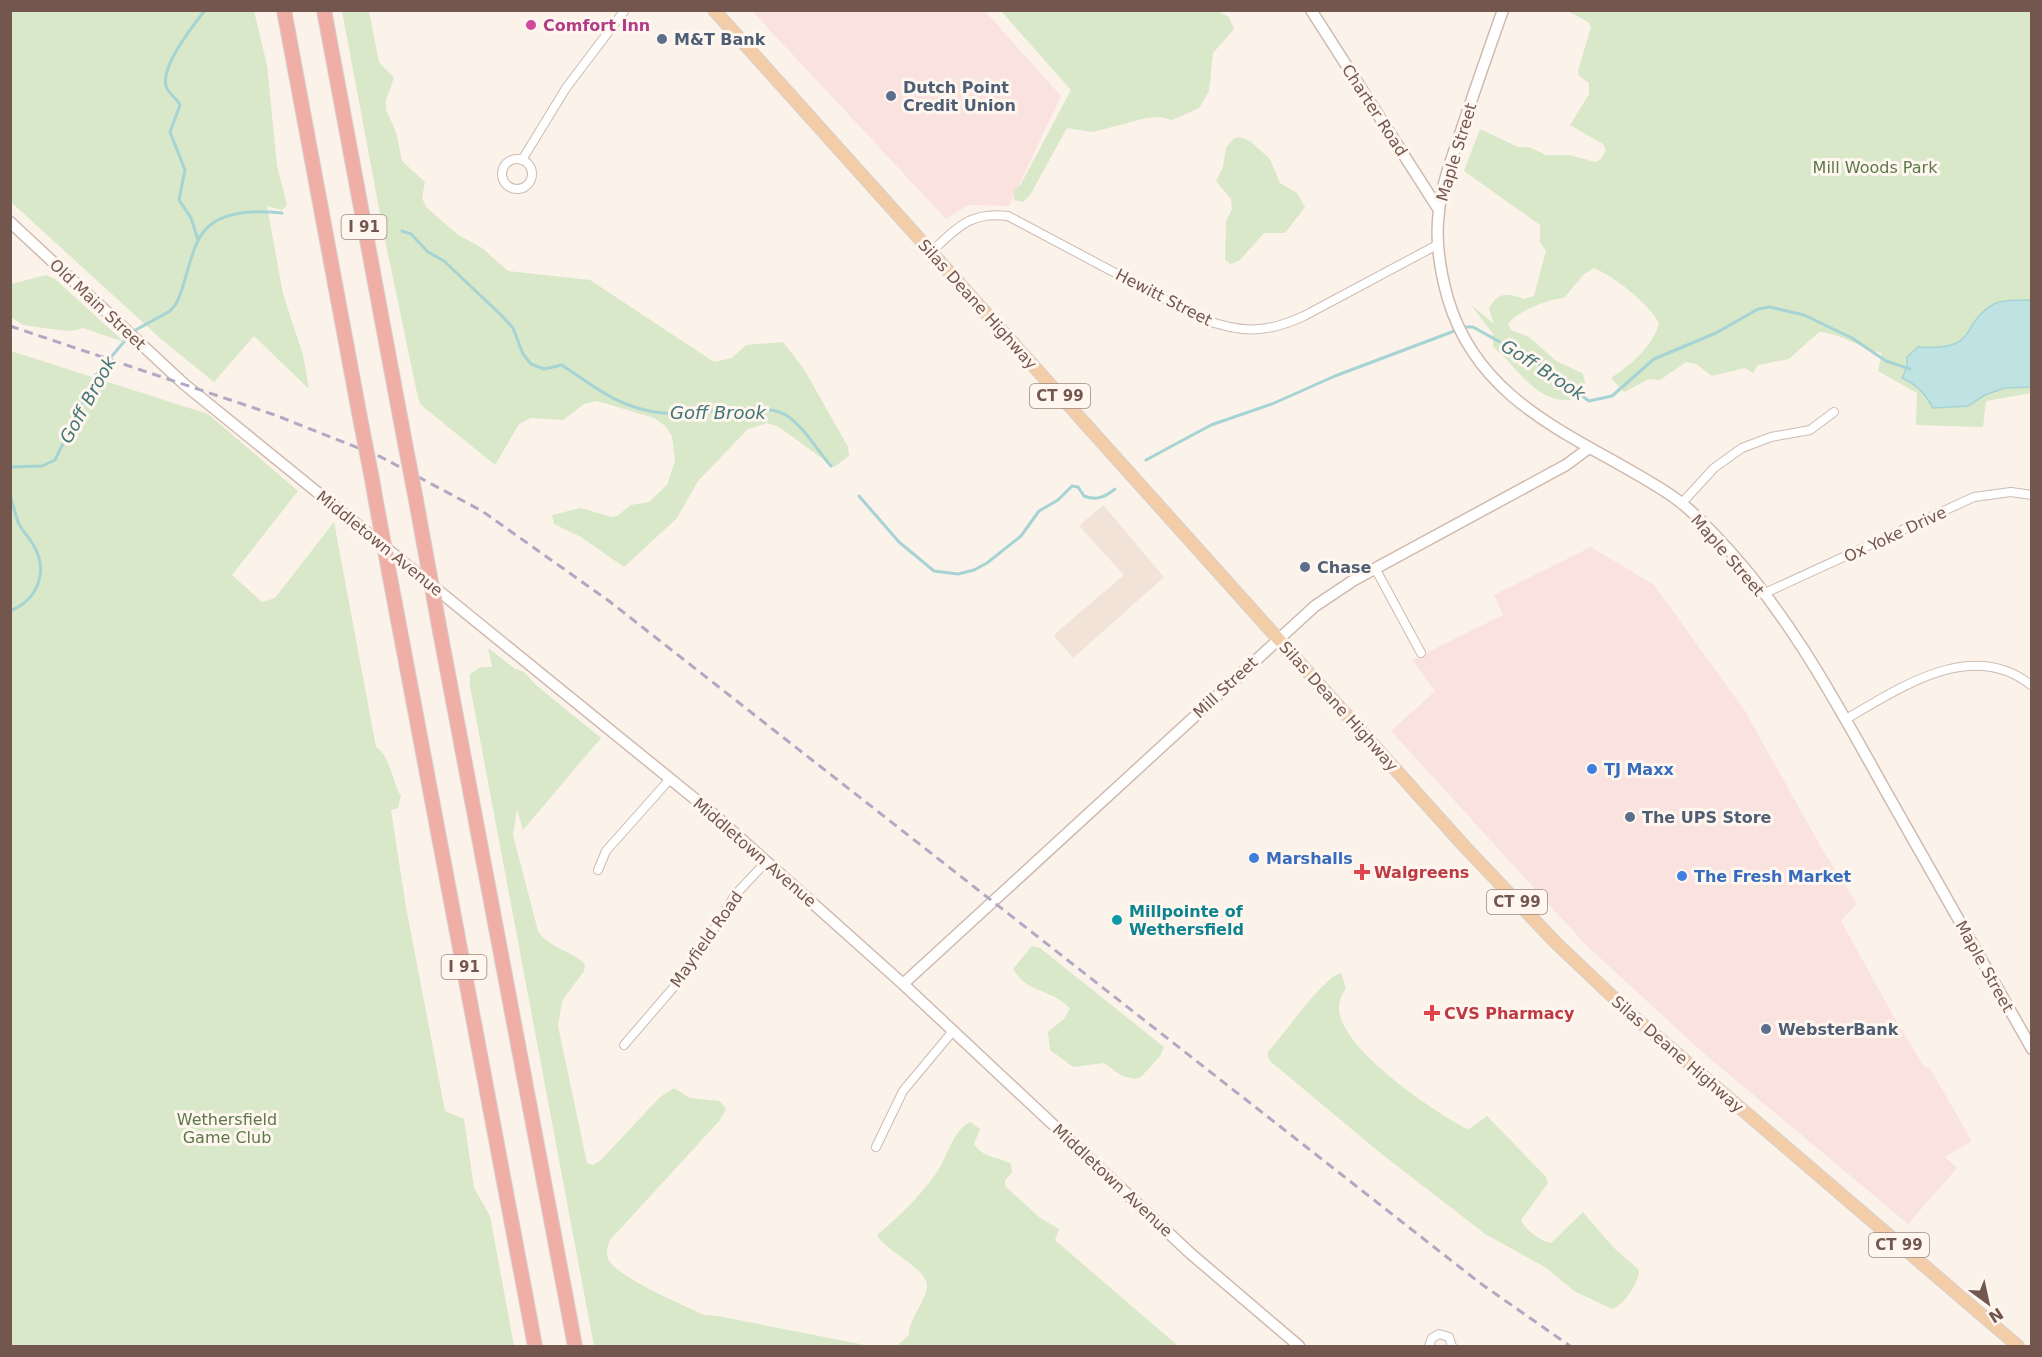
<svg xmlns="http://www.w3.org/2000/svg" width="2042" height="1357" font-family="'DejaVu Sans',sans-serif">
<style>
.residential{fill:#f2e3d8}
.commercial{fill:#fae3de}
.green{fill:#d9e8c8}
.water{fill:#bfe3e3;stroke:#a6d3d4;stroke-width:1.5}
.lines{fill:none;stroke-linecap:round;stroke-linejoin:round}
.stream{stroke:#a6d3d4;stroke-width:3}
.street-casing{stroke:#cebbb3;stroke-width:10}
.secondary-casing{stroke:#d0bab0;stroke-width:13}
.primary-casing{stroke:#d8d0ce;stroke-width:14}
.highway-casing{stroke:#d8d0ce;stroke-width:16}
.street{stroke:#fff;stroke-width:8}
.secondary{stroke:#fff;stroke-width:10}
.primary{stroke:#f3cda8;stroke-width:12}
.highway{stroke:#efafa6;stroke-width:14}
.rail{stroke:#b3a8c4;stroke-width:3;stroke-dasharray:9 6;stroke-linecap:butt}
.highway-bridge-casing{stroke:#d8d0ce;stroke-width:16;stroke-linecap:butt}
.highway-bridge{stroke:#efafa6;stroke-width:14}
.hotel-dot{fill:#d1479c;stroke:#fef6ef;stroke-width:2}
.service-dot{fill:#5c6f8a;stroke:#fef6ef;stroke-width:2}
.shop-dot{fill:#3f7fe0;stroke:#fef6ef;stroke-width:2}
.health-dot{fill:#e0444e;stroke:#fef6ef;stroke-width:2}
.culture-dot{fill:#0f9aa8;stroke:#fef6ef;stroke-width:2}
.labels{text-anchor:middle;stroke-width:6;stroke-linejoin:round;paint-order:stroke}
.shield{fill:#fef6ef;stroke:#9d877f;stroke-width:1.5}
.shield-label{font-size:15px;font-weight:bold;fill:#73574f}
.hotel-label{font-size:16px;font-weight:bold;fill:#b23c85;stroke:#fef6ef;text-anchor:start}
.service-label{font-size:16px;font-weight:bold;fill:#4e5e75;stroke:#fef6ef;text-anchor:start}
.street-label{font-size:16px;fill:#73574f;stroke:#fef6ef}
.park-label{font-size:16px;fill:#5d7848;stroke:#fef6ef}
.shop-label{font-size:16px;font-weight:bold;fill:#366cbe;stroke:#fef6ef;text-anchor:start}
.health-label{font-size:16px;font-weight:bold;fill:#be3a42;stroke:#fef6ef;text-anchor:start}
.culture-label{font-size:16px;font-weight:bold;fill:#0d838f;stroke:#fef6ef;text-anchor:start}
.water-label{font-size:18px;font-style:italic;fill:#437677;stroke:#fef6ef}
</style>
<rect width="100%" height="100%" fill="#fbf2e9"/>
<!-- residential -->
<path class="residential" d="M 1103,505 L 1164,577 L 1073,658 L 1054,636 L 1056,633 L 1124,575 L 1079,526 Z"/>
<!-- commercial -->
<g class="commercial">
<path d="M 752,11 L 985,11 L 1061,96 L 1009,206 L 968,205 L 946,219 Z"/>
<path d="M 1591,547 L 1654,585 L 1745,711 L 1821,847 L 1857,904 L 1841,921 L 1894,1017 L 1925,1068 L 1929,1067 L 1972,1141 L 1945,1157 L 1957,1168 L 1908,1224 L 1700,1050 L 1586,945 L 1391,731 L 1435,691 L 1412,660 L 1503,615 L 1494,595 Z"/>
</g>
<!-- green -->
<g class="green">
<path d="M 10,11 L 254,11 L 267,65 L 277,166 L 287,205 L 282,210 L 267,206 L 283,294 L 303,355 L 309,389 L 254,336 L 214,382 L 161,339 L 11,202 Z"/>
<path d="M 342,11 L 369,11 L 379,62 L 394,78 L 386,100 L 386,110 L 396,132 L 402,161 L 425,182 L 422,198 L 426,207 L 457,234 L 482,248 L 508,271 L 590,280 L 714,362 L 732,358 L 746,345 L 783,342 L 804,369 L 848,447 L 849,456 L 834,467 L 779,427 L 767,423 L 748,429 L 698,481 L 677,518 L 624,567 L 581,537 L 554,524 L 552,515 L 581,508 L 611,517 L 617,516 L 631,505 L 649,502 L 667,485 L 675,461 L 672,436 L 665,426 L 654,418 L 597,401 L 584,404 L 563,420 L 531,418 L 519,424 L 495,465 L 420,404 L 418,398 L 384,235 Z"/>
<path d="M 1001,11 L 1217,11 L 1229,17 L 1234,29 L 1213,53 L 1209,91 L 1199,108 L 1172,120 L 1159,117 L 1146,118 L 1093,132 L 1067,128 L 1030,195 L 1023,202 L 1014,200 L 1014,191 L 1021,184 L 1071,90 Z"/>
<path d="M 1568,11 L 2031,11 L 2031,393 L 1986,401 L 1983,427 L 1916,425 L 1917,393 L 1878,371 L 1882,353 C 1861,349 1841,333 1819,332 L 1789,359 L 1758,365 L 1753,373 L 1745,368 L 1712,376 L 1696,364 L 1686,362 L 1660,380 L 1649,379 L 1624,392 L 1611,378 C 1629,366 1654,346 1659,323 C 1649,304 1614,276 1594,268 L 1583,275 L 1564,298 C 1549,299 1517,311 1508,324 L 1511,330 L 1529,337 L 1556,361 L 1582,373 C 1585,378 1586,384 1583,390 C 1581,397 1576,400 1569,400 C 1536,403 1516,365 1493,347 L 1493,334 L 1471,305 L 1494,324 L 1489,309 C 1498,291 1508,293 1524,299 L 1534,296 L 1546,251 L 1540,242 L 1540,225 L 1464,171 L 1480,129 L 1518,147 L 1529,147 L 1546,155 L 1570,155 L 1595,162 L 1601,159 L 1606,150 L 1603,144 L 1570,125 L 1589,94 L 1589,83 L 1579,76 L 1578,71 L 1591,27 L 1588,22 Z"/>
<path d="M 1240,137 L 1251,142 L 1270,159 L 1280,183 L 1297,193 L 1305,207 L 1285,233 L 1264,233 L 1240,260 L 1231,264 L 1225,260 L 1226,221 L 1232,209 L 1231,199 L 1216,181 L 1223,167 L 1226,148 L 1234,138 Z"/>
<path d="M 46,275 L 55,279 L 124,342 L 83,328 L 71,331 L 51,329 L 23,325 L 11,317 L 11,284 Z"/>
<path d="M 11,351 L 208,414 L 298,491 L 232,575 L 262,602 L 275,598 L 334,522 L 376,747 C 391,757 392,782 401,796 L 398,808 L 391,810 L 406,907 L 445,1111 L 464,1119 L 474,1188 L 490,1216 L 514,1346 L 11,1346 Z"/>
<path d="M 488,648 L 515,669 L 524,672 L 537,686 L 601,738 L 523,830 L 517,809 L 513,835 L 538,931 C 547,947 572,951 585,964 L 584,971 L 562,1001 L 558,1026 L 587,1163 L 593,1165 L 601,1160 L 660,1097 L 674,1088 L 690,1098 L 720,1101 L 726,1109 L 720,1120 L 610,1240 C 607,1248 605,1255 610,1262 C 622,1279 683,1305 704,1315 L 718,1316 L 870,1346 L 594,1346 L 470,686 L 470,674 L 481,667 L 492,667 Z"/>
<path d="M 1032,946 L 1040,948 L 1164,1047 L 1160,1056 L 1141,1077 L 1135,1079 L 1122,1076 L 1104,1063 L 1073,1067 L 1050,1050 L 1048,1032 L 1064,1019 L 1070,1009 C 1052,988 1028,995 1013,969 Z"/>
<path d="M 1341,973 L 1346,988 C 1344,992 1339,999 1339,1005 C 1336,1047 1432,1110 1465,1128 L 1469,1129 L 1487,1116 L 1546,1177 L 1548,1183 L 1521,1220 C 1524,1229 1541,1242 1551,1243 L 1583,1212 L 1613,1247 L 1639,1270 C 1640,1281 1623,1307 1612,1309 L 1574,1291 L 1545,1267 L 1485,1234 L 1378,1151 L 1270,1061 L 1267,1053 C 1282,1037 1325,975 1341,973 Z"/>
<path d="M 970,1122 L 980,1129 L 974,1144 C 984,1159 997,1156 1011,1164 L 1012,1173 L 1005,1180 L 1005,1186 L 1040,1218 L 1059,1229 L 1055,1240 L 1178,1346 L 897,1346 L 909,1335 C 908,1321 924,1304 927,1288 C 930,1269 886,1252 877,1235 C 898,1218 919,1197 935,1175 C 947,1159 952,1131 970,1122 Z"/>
</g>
<!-- water -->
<path class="water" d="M 2028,300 L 2032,301 L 2031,387 L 2005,388 L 1985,395 L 1968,406 L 1933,408 C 1925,394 1918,385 1902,378 L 1907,367 L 1907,357 L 1918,347 C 1981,351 1957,326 1994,304 C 2003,299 2018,301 2028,300 Z"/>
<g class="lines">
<!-- stream -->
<g class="stream">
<path d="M 402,231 L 411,234 L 428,252 L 444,261 L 501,315 L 513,328 L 523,354 L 531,364 L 544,369 L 562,365 C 596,388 621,409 663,413 C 695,417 760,400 786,415 C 804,427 817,450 831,466"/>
<path d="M 198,240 L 191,218 L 179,200 L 185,170 L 170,132 L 180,105 C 177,98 168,94 166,86 C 161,65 193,26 205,10"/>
<path d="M 1463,327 L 1473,327 L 1536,362 L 1589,401 L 1612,396 L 1654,359 L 1716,333 L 1758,309 L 1770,307 L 1804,315 L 1852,338 L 1886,361 L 1910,369"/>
<path d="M 132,332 L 170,311 L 176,304 C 187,283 188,257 200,237 C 215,210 255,210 282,213"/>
<path d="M 1146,460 L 1211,425 L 1272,404 L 1335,376 L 1457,330"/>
<path d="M 10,467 L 42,466 L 55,460 L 96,375 L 128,337"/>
<path d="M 10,495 C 13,504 15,513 18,522 C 22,531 29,537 34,546 C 49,573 37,600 10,611"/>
<path d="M 859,496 L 899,542 L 934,571 L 958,574 L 974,570 L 987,563 L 1021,536 L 1039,511 L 1058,500 L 1072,486 L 1078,487 L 1084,496 C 1096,501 1105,497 1115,489"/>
</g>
<defs>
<g id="street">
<circle cx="517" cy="174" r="15"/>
<path d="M 522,160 L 566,88 L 625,10"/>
<path d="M 931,252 C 957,228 970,211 1008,216 L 1202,319 C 1242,333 1265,334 1304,316 L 1437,245"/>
<path d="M 1681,504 L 1714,468 L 1742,448 L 1771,437 L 1810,430 L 1834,412"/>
<path d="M 1375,568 L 1421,653"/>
<path d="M 1763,594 L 1974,497 L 2011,492 L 2032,495"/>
<path d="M 1846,719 C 1900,688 1973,637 2032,686"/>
<path d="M 598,870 L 606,851 L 670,779"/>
<path d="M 624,1045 L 673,988 L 698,955 L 735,895 L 766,862"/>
<path d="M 876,1147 L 903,1091 L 953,1031"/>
<path d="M 1429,1346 L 1432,1338 L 1439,1334 L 1449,1337 L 1452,1346"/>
</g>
<g id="secondary">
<path d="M 1311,10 L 1439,210"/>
<path d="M 1503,10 C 1489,49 1476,87 1463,125 C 1454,153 1442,181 1439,211 C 1435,240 1440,271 1448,299 C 1480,407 1581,437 1666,492 C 1684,503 1699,519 1714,534 C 1785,607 1835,700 1884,788 C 1933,875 1982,962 2032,1049"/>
<path d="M 10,222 L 184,384 L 711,812 L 903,984 L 1190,1253 L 1299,1346"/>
<path d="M 903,984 L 1315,606 L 1354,580 L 1566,465 L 1589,448"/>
</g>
<path id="primary" d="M 714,10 L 1465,847 L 1555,942 L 1633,1016 L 2018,1346"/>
<g id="highway">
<path d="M 284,10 L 361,423"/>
<path d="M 324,10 L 405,443"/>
<path d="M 372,479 L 376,502"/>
<path d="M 416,500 L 424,544"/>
<path d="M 392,588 L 535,1346"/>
<path d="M 439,626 L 575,1346"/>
</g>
</defs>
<!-- street casing -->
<use href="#street" class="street-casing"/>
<!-- secondary casing -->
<use href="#secondary" class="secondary-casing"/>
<!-- primary casing -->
<use href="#primary" class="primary-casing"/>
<!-- highway casing -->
<use href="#highway" class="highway-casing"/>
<!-- street -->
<use href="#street" class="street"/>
<!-- secondary -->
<use href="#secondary" class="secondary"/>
<!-- primary -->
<use href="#primary" class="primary"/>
<!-- highway -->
<use href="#highway" class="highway"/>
<!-- rail -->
<path class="rail" d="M 10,326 L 275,415 L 381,457 L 482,511 L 609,601 L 1480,1283 L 1570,1346"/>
<defs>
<g id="highway-bridge">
<path d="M 361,423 L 372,479"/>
<path d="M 405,443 L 416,500"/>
<path d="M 376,502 L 392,588"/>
<path d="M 424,544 L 439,626"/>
</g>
</defs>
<!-- highway-bridge casing -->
<use href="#highway-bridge" class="highway-bridge-casing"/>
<!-- highway-bridge -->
<use href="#highway-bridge" class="highway-bridge"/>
</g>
<!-- markers -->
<circle class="hotel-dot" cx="531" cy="25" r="6"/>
<g class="service-dot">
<circle cx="662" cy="39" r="6"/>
<circle cx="891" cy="96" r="6"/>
<circle cx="1305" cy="567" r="6"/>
<circle cx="1630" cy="817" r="6"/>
<circle cx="1766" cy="1029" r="6"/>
</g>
<g class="shop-dot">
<circle cx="1592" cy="769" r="6"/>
<circle cx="1254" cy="858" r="6"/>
<circle cx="1682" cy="876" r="6"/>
</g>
<g class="health-dot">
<path d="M1359 863h6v6h6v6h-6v6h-6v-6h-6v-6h6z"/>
<path d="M1429 1004h6v6h6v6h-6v6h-6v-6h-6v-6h6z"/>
</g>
<circle class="culture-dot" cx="1117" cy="920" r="6"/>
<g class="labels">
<!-- shield labels -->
<g class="shield">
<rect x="341.5" y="215" width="45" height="24" rx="4.5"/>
<rect x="1030" y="384" width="60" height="24" rx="4.5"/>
<rect x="1487" y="890" width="60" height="24" rx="4.5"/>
<rect x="441.5" y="955" width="45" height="24" rx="4.5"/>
<rect x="1869" y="1233" width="60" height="24" rx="4.5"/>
</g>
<g class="shield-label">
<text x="364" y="232">I 91</text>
<text x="1060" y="401">CT 99</text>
<text x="1517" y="907">CT 99</text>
<text x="464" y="972">I 91</text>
<text x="1899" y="1250">CT 99</text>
</g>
<!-- hotel labels -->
<g class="hotel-label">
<text x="543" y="31">Comfort Inn</text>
</g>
<!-- service labels -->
<g class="service-label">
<text x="674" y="45">M&amp;T Bank</text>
<text x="903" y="93">Dutch Point<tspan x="903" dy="18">Credit Union</tspan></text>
<text x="1317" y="573">Chase</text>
<text x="1642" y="823">The UPS Store</text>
<text x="1778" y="1035">WebsterBank</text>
</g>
<!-- street labels -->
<g class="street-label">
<text transform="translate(1375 110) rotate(57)" y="6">Charter Road</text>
<text transform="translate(1456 152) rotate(-73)" y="6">Maple Street</text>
<text transform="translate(1164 297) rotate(27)" y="6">Hewitt Street</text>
<text transform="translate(98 304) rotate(43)" y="6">Old Main Street</text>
<text transform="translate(978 304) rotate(48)" y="6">Silas Deane Highway</text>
<text transform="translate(1895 534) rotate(-25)" y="6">Ox Yoke Drive</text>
<text transform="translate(380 543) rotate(39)" y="6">Middletown Avenue</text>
<text transform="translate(1728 555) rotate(49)" y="6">Maple Street</text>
<text transform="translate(1225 687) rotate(-43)" y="6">Mill Street</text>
<text transform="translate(1339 706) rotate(48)" y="6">Silas Deane Highway</text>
<text transform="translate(755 852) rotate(41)" y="6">Middletown Avenue</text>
<text transform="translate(706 939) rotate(-55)" y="6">Mayfield Road</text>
<text transform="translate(1985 966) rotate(61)" y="6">Maple Street</text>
<text transform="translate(1678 1054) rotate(41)" y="6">Silas Deane Highway</text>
<text transform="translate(1113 1180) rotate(43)" y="6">Middletown Avenue</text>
</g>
<!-- park labels -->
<g class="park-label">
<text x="1875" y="173">Mill Woods Park</text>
<text x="227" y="1125">Wethersfield<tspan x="227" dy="18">Game Club</tspan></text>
</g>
<!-- shop labels -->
<g class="shop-label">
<text x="1604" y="775">TJ Maxx</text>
<text x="1266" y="864">Marshalls</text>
<text x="1694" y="882">The Fresh Market</text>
</g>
<!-- health labels -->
<g class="health-label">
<text x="1374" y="878">Walgreens</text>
<text x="1444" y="1019">CVS Pharmacy</text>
</g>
<!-- culture labels -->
<g class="culture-label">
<text x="1129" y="917">Millpointe of<tspan x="1129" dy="18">Wethersfield</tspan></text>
</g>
<!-- water labels -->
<g class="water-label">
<text transform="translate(1543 370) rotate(33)" y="6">Goff Brook</text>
<text transform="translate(88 400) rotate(-61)" y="6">Goff Brook</text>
<text x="718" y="419">Goff Brook</text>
</g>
</g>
<!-- border -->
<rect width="2042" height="1357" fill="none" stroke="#73574f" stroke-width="24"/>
<!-- north arrow -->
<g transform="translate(1988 1303) rotate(147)" stroke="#fef6ef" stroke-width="4.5" paint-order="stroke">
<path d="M0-4.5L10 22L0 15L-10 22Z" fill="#73574f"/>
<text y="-9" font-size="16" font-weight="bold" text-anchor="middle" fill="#73574f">N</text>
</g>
</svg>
